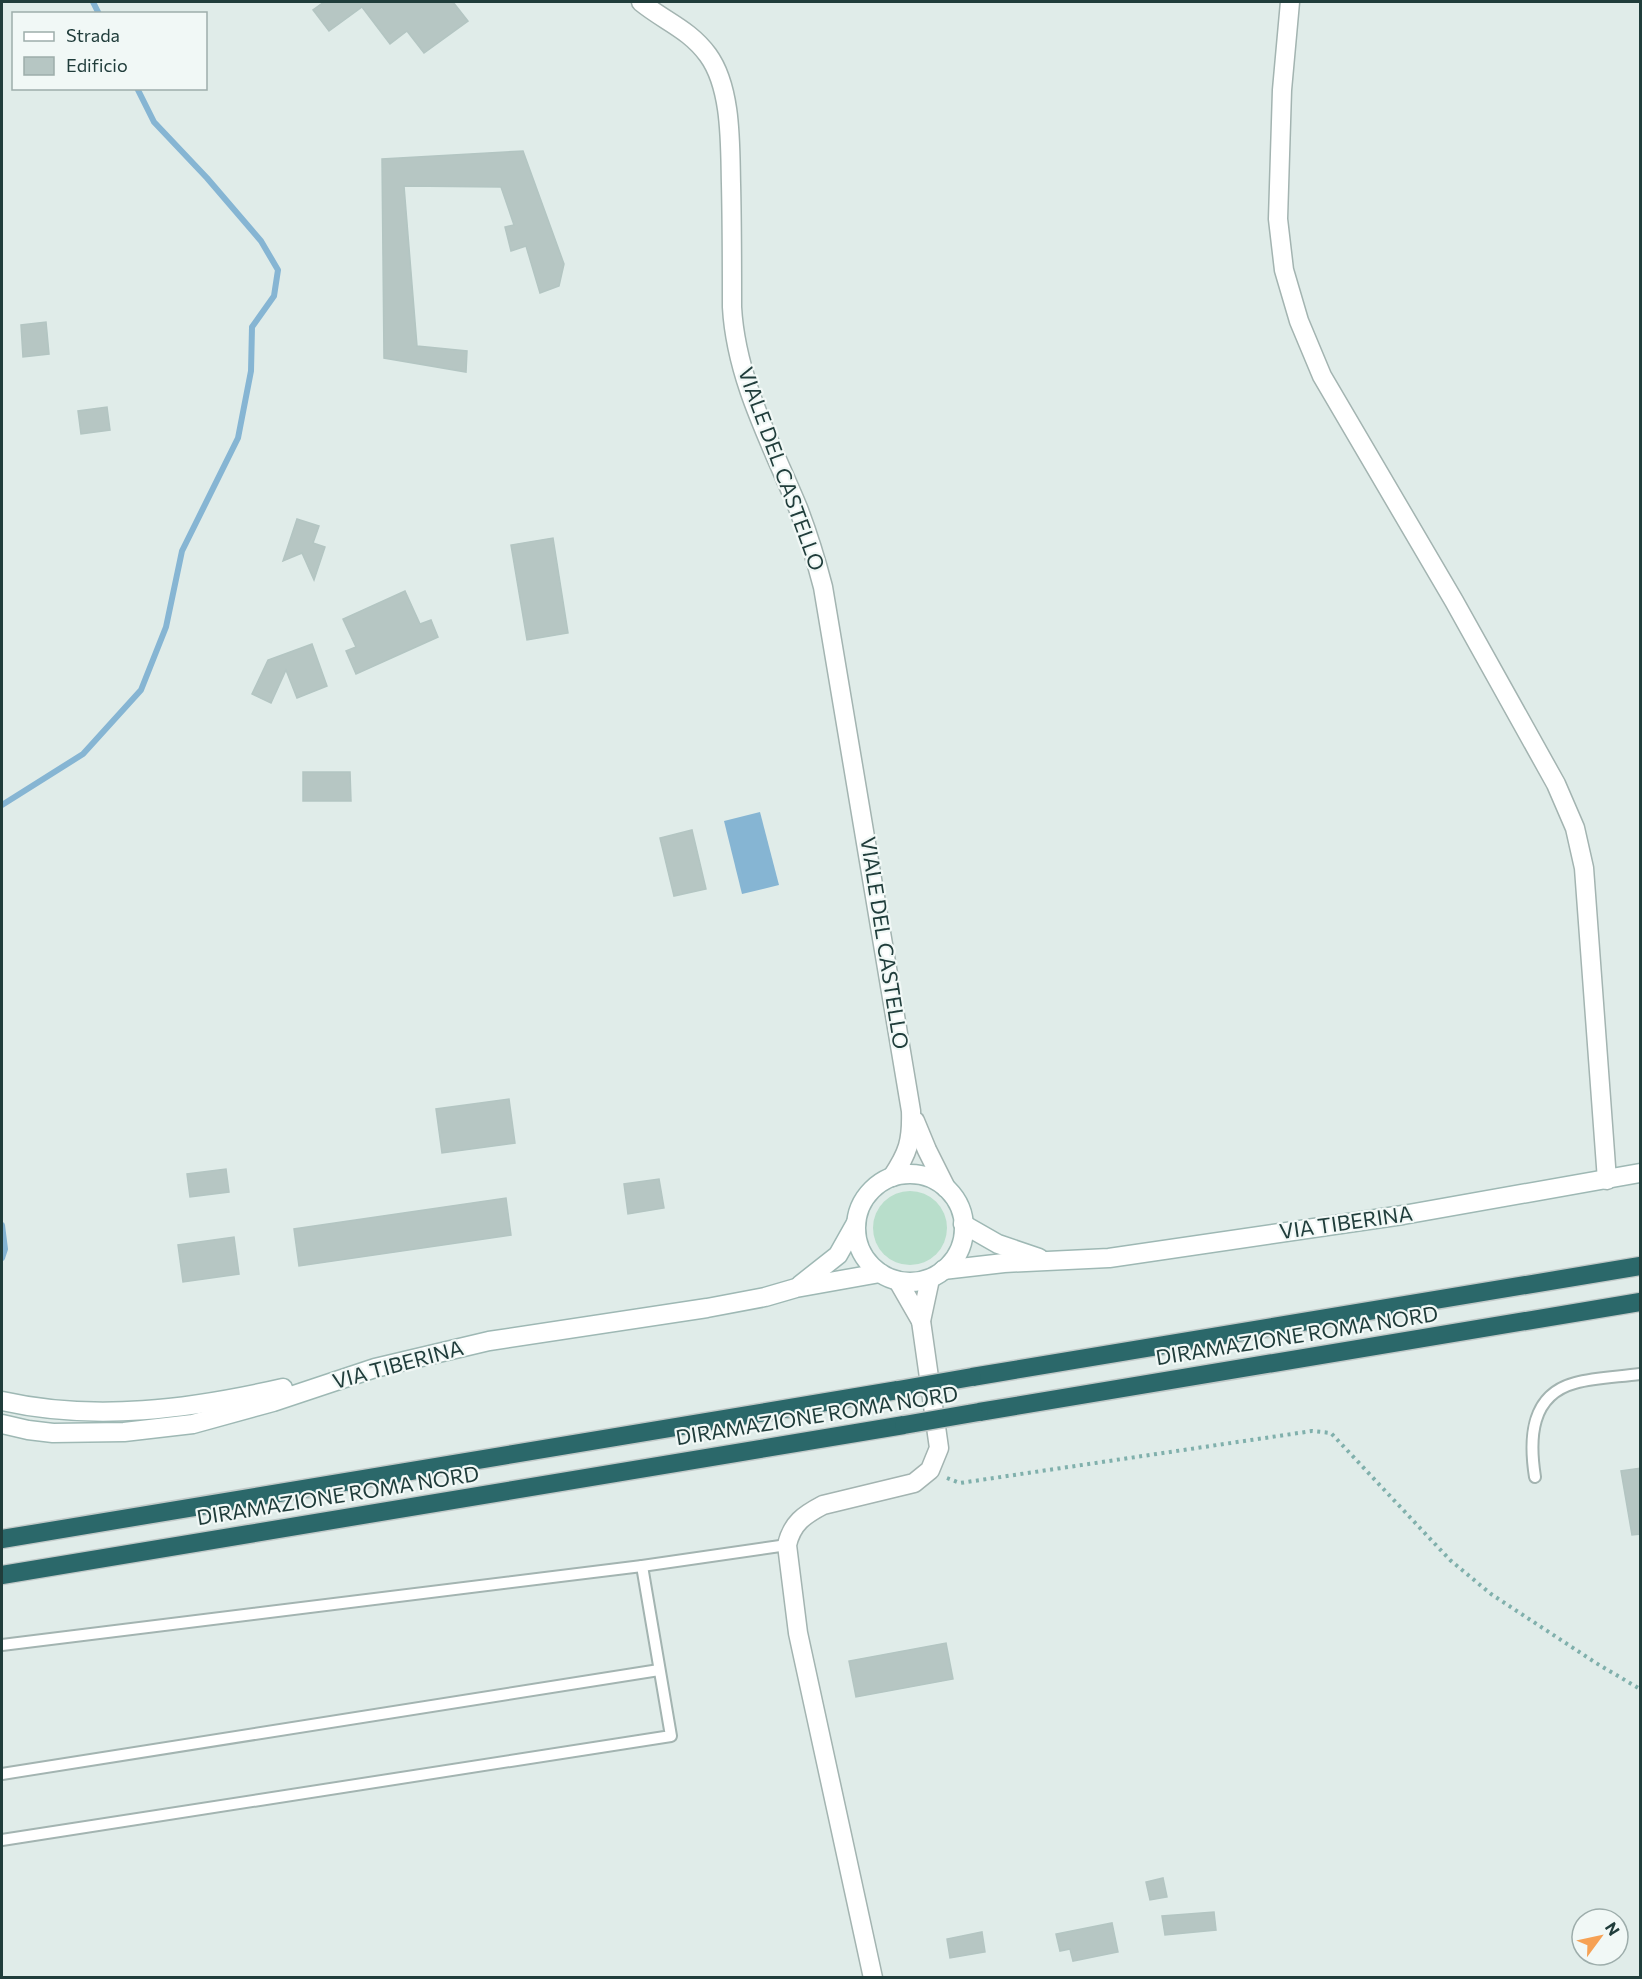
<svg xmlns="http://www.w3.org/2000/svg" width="1642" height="1979" font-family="Commissioner,sans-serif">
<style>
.green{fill:#b8decb}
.water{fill:#86b5d3}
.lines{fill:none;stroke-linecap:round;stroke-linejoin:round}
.stream{stroke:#86b5d3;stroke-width:6}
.building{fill:#b6c6c3;stroke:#b3c5c2;stroke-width:1.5}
.service-casing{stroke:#a3b4b1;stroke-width:14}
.minor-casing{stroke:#a3b4b1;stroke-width:21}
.secondary-casing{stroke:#9eb8b4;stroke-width:21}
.motorway-casing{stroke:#c1c9c8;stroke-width:21}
.path{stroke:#80b0ac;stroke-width:4;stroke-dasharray:3 4.5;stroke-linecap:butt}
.service{stroke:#fff;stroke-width:10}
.minor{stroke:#fff;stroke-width:18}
.secondary{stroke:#fff;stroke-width:18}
.motorway{stroke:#2b686a;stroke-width:18}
.motorway-bridge-casing{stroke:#c1c9c8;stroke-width:21;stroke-linecap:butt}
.motorway-bridge{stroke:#2b686a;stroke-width:18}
.labels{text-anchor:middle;stroke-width:4.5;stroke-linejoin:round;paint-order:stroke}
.street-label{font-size:21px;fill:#203d3b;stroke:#f1f8f6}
</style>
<rect width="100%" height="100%" fill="#e0ece9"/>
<!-- green -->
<circle class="green" cx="910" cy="1228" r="37"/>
<!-- water -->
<path class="water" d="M 760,812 L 779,885 L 742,894 L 724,821 Z"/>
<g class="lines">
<!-- stream -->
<g class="stream">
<path d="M 93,2 L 99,14"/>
<path d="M 2,805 L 83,754 L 141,690 L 166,627 L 182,551 L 238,438 L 251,371 L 252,327 L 274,296 L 278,270 L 261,241 L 207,178 L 154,122 L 137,88"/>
<path d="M 2,1225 L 5,1249 L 2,1258"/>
</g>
</g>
<!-- building -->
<g class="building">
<path d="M 324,2 L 453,2 L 468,21 L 424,53 L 407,31 L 390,44 L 362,7 L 329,31 L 313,10 Z"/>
<path d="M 523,151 L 564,264 L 559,286 L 540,293 L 526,246 L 511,251 L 505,227 L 514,225 L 501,187 L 404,186 L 417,346 L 467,351 L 466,372 L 384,358 L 382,159 Z"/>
<path d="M 46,322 L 49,354 L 23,357 L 21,325 Z"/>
<path d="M 107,407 L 110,430 L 81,434 L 78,411 Z"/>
<path d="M 297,519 L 319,526 L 313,543 L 325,547 L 314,580 L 302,553 L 283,561 Z"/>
<path d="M 553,538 L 568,633 L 527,640 L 511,545 Z"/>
<path d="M 405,591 L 420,624 L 431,620 L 438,637 L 356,674 L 346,651 L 356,647 L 343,619 Z"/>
<path d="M 312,644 L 327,686 L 297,698 L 286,670 L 271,703 L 252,694 L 268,660 Z"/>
<path d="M 303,772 L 350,772 L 351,801 L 303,801 Z"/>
<path d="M 692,830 L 706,889 L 674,896 L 660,838 Z"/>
<path d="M 509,1099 L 515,1143 L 442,1153 L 436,1109 Z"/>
<path d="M 226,1169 L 229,1192 L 190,1197 L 187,1174 Z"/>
<path d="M 659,1179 L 664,1208 L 628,1214 L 624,1184 Z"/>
<path d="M 506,1198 L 511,1235 L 299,1266 L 294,1229 Z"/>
<path d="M 234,1237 L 239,1274 L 183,1282 L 178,1245 Z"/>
<path d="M 1641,1468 L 1641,1534 L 1632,1535 L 1621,1471 Z"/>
<path d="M 946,1643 L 953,1679 L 856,1697 L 849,1661 Z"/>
<path d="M 1163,1878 L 1167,1897 L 1150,1900 L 1146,1882 Z"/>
<path d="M 1214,1912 L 1216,1930 L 1165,1935 L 1162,1916 Z"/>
<path d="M 1112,1923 L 1118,1952 L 1073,1961 L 1070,1949 L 1060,1951 L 1056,1934 Z"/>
<path d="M 982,1932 L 985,1952 L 950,1958 L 947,1939 Z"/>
</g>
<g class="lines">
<defs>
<g id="service">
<path d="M 1535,1477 C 1529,1439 1530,1395 1575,1383 C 1596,1377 1619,1377 1640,1374"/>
<path d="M 2,1645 L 642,1566 L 787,1545"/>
<path d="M 2,1774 L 659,1670"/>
<path d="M 2,1840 L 671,1736 L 642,1566"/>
</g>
<g id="minor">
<path d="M 641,2 C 664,21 689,29 708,55 C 732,88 730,145 731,184 C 732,225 732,266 732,307 C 736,379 771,443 798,508 C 808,534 816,560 823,587 L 911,1111 C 912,1141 908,1153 892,1177"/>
<path d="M 1290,2 L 1282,90 L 1278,219 L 1284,270 L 1299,321 L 1322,376 L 1454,601 L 1556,784 L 1575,828 L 1584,868 L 1607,1180"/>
<path d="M 915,1121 L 927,1150 L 946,1188"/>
<path d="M 898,1281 L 921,1321"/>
<path d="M 873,1978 L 798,1633 L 787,1545 C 792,1523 804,1515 823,1505 L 914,1483 L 930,1470 L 939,1448 L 921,1321 L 930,1279"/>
</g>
<g id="secondary">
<circle cx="910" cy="1228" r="54"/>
<path d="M 963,1224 L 998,1244 L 1039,1258"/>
<path d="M 943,1270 L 1004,1263 L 1109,1258 L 1403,1215 L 1640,1173"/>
<path d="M 800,1285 L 838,1255 L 856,1223"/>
<path d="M 2,1401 C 95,1422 191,1409 283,1388"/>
<path d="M 2,1424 L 28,1430 L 53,1433 L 124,1432 L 193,1424 L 273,1402 L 375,1368 L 489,1341 L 707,1308 L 765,1297 L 796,1288 L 880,1273"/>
</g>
<g id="motorway">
<path d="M 972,1377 L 1640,1266"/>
<path d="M 979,1412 L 1640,1302"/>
<path d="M 2,1539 L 898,1390"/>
<path d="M 2,1575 L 904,1425"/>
</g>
</defs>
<!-- service casing -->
<use href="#service" class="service-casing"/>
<!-- minor casing -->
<use href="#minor" class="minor-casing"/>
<!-- secondary casing -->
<use href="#secondary" class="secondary-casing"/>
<!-- motorway casing -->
<use href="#motorway" class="motorway-casing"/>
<!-- path -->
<path class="path" d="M 947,1478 L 960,1483 L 1312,1431 L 1331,1433 L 1450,1560 L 1491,1594 L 1596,1663 L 1640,1689"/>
<!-- service -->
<use href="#service" class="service"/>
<!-- minor -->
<use href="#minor" class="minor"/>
<!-- secondary -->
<use href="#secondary" class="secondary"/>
<!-- motorway -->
<use href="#motorway" class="motorway"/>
<defs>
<g id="motorway-bridge">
<path d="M 898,1390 L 972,1377"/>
<path d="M 904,1425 L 979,1412"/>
</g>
</defs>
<!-- motorway-bridge casing -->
<use href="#motorway-bridge" class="motorway-bridge-casing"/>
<!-- motorway-bridge -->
<use href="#motorway-bridge" class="motorway-bridge"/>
</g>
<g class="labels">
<!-- street labels -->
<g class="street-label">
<text transform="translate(781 469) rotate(70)" y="7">VIALE DEL CASTELLO</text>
<text transform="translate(884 943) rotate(81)" y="7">VIALE DEL CASTELLO</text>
<text transform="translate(1346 1223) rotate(-8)" y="7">VIA TIBERINA</text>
<text transform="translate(1297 1336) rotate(-9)" y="7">DIRAMAZIONE ROMA NORD</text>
<text transform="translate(398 1365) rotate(-15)" y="7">VIA TIBERINA</text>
<text transform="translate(817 1416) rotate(-9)" y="7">DIRAMAZIONE ROMA NORD</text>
<text transform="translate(338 1496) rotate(-9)" y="7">DIRAMAZIONE ROMA NORD</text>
</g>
</g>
<!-- border -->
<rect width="1642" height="1979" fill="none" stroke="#203d3b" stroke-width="6"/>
<!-- legend -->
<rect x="12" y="12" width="195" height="78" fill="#f1f8f6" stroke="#9dadab" stroke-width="1.5"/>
<rect x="24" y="32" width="30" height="9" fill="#ffffff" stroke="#9dadab" stroke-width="1.5"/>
<text x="66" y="42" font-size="18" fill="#203d3b">Strada</text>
<rect x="24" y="57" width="30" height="18" fill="#b6c6c3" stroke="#9dadab" stroke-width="1.5"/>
<text x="66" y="72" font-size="18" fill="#203d3b">Edificio</text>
<!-- north arrow -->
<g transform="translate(1600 1937) rotate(57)"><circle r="28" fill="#f1f8f6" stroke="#9dadab" stroke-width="1.5"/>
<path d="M0-4.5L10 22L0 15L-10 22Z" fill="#f6a154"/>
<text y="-9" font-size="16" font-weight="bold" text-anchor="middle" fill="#203d3b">N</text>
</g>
</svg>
